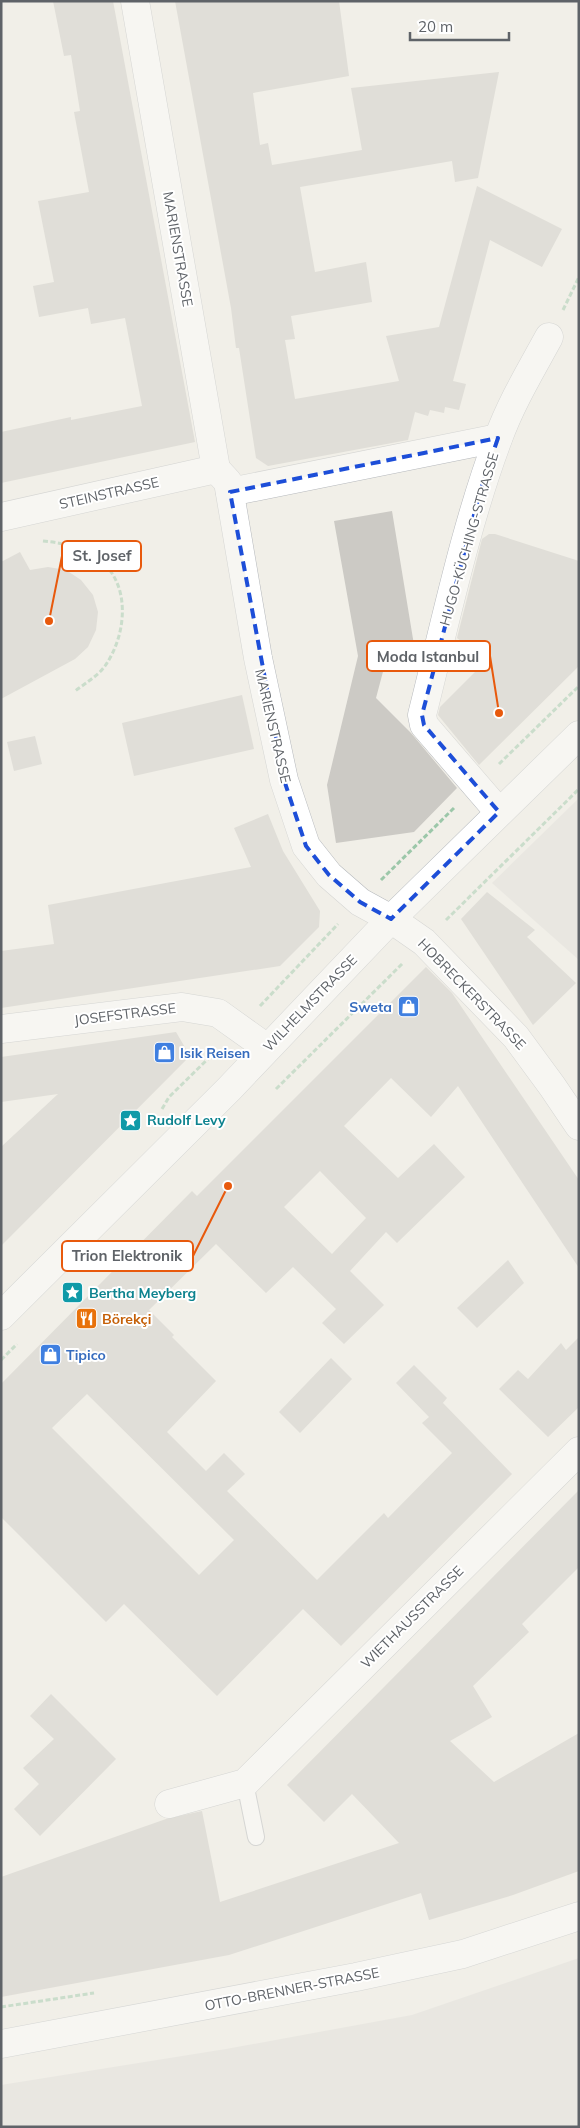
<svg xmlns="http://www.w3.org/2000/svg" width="580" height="2128" font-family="Mulish,sans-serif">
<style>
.industrial{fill:#e0deda}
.building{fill:#cccac5;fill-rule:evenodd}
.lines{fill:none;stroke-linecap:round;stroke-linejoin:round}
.lane-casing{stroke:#b5b8bc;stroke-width:18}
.street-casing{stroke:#b5b8bc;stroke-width:29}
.secondary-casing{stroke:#b6babf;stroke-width:29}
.path{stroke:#9cc7a9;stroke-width:3;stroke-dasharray:5 2.5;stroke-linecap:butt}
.lane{stroke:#fff;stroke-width:16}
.street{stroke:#fff;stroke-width:28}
.secondary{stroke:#fff;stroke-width:28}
.marked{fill:none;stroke:#1d4ed8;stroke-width:4;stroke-dasharray:10 6;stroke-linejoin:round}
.labels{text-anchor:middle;stroke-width:4;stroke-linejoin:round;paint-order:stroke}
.street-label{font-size:14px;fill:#5f6368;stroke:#fff}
.shop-label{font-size:14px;font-weight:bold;fill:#366cbe;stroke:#fff;text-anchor:start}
.culture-label{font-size:14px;font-weight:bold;fill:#0d838f;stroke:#fff;text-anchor:start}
.food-label{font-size:14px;font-weight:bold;fill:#c56008;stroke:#fff;text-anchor:start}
.leader{fill:none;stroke:#e8590c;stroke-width:2}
.callout-dot{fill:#e8590c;stroke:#fff;stroke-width:2}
.callout{fill:#fff;stroke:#e8590c;stroke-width:2}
.callout-label{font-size:15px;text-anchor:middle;font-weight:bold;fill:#5f6368}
</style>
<rect width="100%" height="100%" fill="#f1efe8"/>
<!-- industrial -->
<g class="industrial">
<path d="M 579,798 L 579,960 L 492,883 Z"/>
<path d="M 579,1958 L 579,2127 L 1,2127 L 1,2085 L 226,2049 L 412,2015 Z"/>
</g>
<!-- building -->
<g class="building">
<path d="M 53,1 L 113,1 L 195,442 L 1,483 L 1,432 L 71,417 L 71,420 L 142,406 L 125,318 L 91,324 L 88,308 L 39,317 L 33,286 L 54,282 L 38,201 L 89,192 L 74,112 L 80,111 L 71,55 L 64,56 Z"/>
<path d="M 175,1 L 339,1 L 349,76 L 253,93 L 260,145 L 268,143 L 272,165 L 362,150 L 351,88 L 499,72 L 478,178 L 455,182 L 452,161 L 300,187 L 315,272 L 366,262 L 372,302 L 291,316 L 295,339 L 285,340 L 295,399 L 399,381 L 386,336 L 439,327 L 477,186 L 562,229 L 542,267 L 490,240 L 453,381 L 466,384 L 459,410 L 445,407 L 444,413 L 430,410 L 428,416 L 415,412 L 408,440 L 268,466 L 256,458 L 239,348 L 236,348 L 231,308 Z"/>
<path d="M 392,511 L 414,645 L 389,649 L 376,698 L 411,733 L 457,788 L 414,832 L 336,843 L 327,785 L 358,656 L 334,521 Z"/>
<path d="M 489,534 L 495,534 L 579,561 L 579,666 L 479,765 L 438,715 L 440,707 L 486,661 L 457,638 L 482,539 Z"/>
<path d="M 20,552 L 30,570 L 48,567 L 66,570 L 81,580 L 93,595 L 98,612 L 96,630 L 88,647 L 75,659 L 1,699 L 1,562 Z"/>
<path d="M 242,695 L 254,749 L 134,776 L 122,723 Z"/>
<path d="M 35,736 L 42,764 L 14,771 L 7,742 Z"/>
<path d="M 268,814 L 283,851 L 320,911 L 319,927 L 280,966 L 1,1008 L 1,951 L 54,944 L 48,905 L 251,867 L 234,828 Z"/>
<path d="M 487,892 L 535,930 L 527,937 L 576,983 L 533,1025 L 461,919 Z"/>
<path d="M 426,967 L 452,993 L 579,1180 L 579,1268 L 458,1086 L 431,1117 L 391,1078 L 344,1126 L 398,1178 L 434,1144 L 465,1177 L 397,1243 L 386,1232 L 350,1271 L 384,1305 L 344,1344 L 322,1323 L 336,1309 L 293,1267 L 266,1293 L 216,1244 L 149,1310 L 174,1335 L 172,1337 L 216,1381 L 167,1432 L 206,1471 L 224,1453 L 245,1474 L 227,1491 L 317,1580 L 384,1513 L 388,1518 L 452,1453 L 422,1423 L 429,1417 L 396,1383 L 414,1365 L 447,1398 L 442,1404 L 443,1403 L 512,1474 L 341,1646 L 303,1609 L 217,1696 L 124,1604 L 106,1622 L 1,1517 L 1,1384 L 192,1191 L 197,1196 ZM 320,1171 L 366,1218 L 332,1254 L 284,1207 ZM 87,1394 L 234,1540 L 199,1575 L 52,1428 Z"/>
<path d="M 176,1032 L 190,1056 L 1,1246 L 1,1147 L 58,1094 L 1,1102 L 1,1057 Z"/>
<path d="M 508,1260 L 524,1283 L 477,1328 L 457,1308 Z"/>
<path d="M 579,1337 L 579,1407 L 548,1437 L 499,1389 L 518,1370 L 528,1379 L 561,1343 L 566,1350 Z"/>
<path d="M 331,1358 L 352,1379 L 300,1433 L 279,1412 Z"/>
<path d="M 579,1490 L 579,1567 L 522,1624 L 529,1632 L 473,1686 L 492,1717 L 450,1741 L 494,1782 L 579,1733 L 579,1871 L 513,1895 L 429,1920 L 421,1893 L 229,1955 L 1,1997 L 1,1877 L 166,1819 L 202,1811 L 220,1902 L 399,1843 L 352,1794 L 324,1822 L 287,1785 Z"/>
<path d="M 51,1694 L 116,1759 L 40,1836 L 14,1809 L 39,1784 L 23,1768 L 54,1739 L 30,1716 Z"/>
</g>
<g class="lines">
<defs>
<path id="lane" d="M 245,1783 L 256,1837"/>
<g id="street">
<path d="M 135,1 L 216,469 L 228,482 L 258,658 L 284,780 L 306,846 L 329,875 L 360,902 L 391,919 L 424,942 L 516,1037 L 552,1086 L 579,1126"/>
<path d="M 230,492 L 498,438"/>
<path d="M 1,517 L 216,469"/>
<path d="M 499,812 L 424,725 L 422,715 C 445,624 465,527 498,439 C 511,403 531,370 549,337"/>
<path d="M 1,1029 L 182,1007 L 218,1013 L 267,1048"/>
<path d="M 169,1804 L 245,1783 L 579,1451"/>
</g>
<g id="secondary">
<path d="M 1,1316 L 229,1089 L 391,919 L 579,735"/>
<path d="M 1,2044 L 356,1977 L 463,1954 L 579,1916"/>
</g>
</defs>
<!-- lane casing -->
<use href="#lane" class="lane-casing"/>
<!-- street casing -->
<use href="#street" class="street-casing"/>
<!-- secondary casing -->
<use href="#secondary" class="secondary-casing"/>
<!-- path -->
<g class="path">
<path d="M 563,310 L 579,277"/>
<path d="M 43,541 C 63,543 84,547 100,560 C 132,586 126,636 105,666 C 98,676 84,684 75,691"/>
<path d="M 499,764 L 579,686"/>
<path d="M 381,880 L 455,807"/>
<path d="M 446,920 L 579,789"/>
<path d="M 260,1006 L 338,924"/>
<path d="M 276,1089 L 403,963"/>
<path d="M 162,1109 L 169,1097 L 217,1050"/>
<path d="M 1,1360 L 17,1344"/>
<path d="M 1,2007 L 94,1993"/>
</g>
<!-- lane -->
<use href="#lane" class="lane"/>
<!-- street -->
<use href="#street" class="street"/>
<!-- secondary -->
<use href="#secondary" class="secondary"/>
</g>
<!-- marked area -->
<path d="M0 0H580V2128H0ZM 498,438 L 480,492 L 422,715 L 424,725 L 499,812 L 391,919 L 360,902 L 329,875 L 306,846 L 284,780 L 230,492 Z" fill="#f1efe8" fill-opacity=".55" fill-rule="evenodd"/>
<path class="marked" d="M 498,438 L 480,492 L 422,715 L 424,725 L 499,812 L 391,919 L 360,902 L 329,875 L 306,846 L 284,780 L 230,492 Z"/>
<!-- icons -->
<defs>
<symbol id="shop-square" viewBox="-11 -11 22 22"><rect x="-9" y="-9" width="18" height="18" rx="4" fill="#3f7fe0" stroke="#fff"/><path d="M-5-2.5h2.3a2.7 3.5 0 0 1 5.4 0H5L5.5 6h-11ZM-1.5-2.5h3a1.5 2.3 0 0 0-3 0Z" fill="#fff"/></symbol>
<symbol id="sight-square" viewBox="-11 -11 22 22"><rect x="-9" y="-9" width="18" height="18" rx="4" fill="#0f9aa8" stroke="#fff"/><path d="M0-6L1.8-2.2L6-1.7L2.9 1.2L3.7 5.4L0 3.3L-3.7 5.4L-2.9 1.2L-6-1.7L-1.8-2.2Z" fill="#fff"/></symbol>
<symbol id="restaurant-square" viewBox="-11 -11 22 22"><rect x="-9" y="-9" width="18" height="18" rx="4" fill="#e8710a" stroke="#fff"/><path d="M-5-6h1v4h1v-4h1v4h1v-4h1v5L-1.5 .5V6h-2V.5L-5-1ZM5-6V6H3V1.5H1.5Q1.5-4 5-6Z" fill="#fff"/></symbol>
</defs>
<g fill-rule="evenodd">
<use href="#shop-square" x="396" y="994" width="25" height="25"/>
<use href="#shop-square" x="152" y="1040" width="25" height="25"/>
<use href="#sight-square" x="118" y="1108" width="25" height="25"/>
<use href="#sight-square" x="60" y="1280" width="25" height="25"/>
<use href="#restaurant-square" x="74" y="1306" width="25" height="25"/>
<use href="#shop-square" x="38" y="1342" width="25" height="25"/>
</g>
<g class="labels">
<!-- street labels -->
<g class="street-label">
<text transform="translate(178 249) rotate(80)" y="5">MARIENSTRASSE</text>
<text transform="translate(109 493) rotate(-13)" y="5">STEINSTRASSE</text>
<text transform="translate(469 539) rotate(-74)" y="5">HUGO-KÜCHING-STRASSE</text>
<text transform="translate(273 726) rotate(77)" y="5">MARIENSTRASSE</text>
<text transform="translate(472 994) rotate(46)" y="5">HOBRECKERSTRASSE</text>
<text transform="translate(310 1003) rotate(-46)" y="5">WILHELMSTRASSE</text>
<text transform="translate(125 1014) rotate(-7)" y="5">JOSEFSTRASSE</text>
<text transform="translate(412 1617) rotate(-45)" y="5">WIETHAUSSTRASSE</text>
<text transform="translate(292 1989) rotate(-11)" y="5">OTTO-BRENNER-STRASSE</text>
</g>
<!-- shop labels -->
<g class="shop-label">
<text x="392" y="1012" text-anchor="end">Sweta</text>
<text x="180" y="1058">Isik Reisen</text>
<text x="66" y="1360">Tipico</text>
</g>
<!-- culture labels -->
<g class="culture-label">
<text x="147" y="1125">Rudolf Levy</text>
<text x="89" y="1298">Bertha Meyberg</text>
</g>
<!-- food labels -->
<g class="food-label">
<text x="102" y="1324">Börekçi</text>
</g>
</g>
<!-- callouts -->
<path class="leader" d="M49 621L62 556M499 713L490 656M228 1186L193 1256"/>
<g class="callout-dot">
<circle cx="49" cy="621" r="5"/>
<circle cx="499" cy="713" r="5"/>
<circle cx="228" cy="1186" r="5"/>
</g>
<g class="callout">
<rect x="62" y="541" width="79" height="30" rx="5"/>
<rect x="367" y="641" width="123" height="30" rx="5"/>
<rect x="62" y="1241" width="131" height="30" rx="5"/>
</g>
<g class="callout-label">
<text x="102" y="561">St. Josef</text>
<text x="428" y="662">Moda Istanbul</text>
<text x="127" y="1261">Trion Elektronik</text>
</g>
<!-- border -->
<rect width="580" height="2128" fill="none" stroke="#5f6368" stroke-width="5"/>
<!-- scale -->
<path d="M410 32v8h99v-8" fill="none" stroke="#5f6368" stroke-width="2.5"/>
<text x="418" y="32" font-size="15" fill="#5f6368" stroke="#ffffff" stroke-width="4" paint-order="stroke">20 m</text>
</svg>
